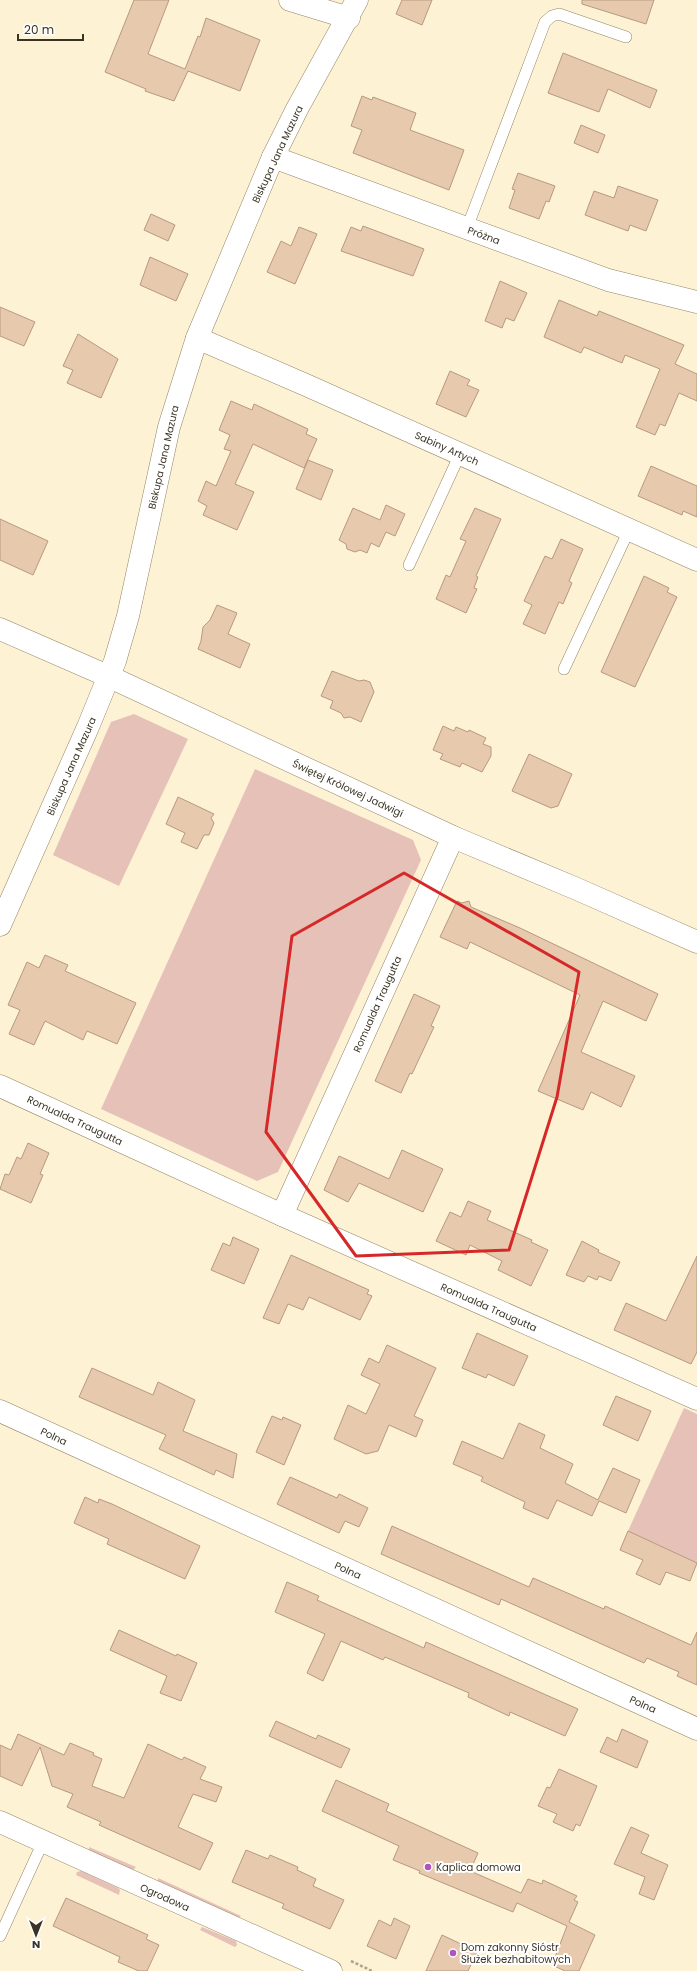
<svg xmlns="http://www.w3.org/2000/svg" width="697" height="1971" font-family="Poppins,sans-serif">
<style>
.green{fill:#e5c1b7}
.building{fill:#e7c9ae;stroke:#b69980}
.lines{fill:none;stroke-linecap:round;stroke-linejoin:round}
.service-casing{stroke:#948565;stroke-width:12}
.minor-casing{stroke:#948565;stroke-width:23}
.tertiary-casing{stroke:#948565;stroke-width:23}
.path{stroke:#aea48d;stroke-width:2.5;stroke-dasharray:3 2;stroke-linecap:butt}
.service{stroke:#fff;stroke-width:11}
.minor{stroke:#fff;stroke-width:22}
.tertiary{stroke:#fff;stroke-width:22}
.marked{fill:none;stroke:#d62828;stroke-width:3;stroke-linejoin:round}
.poi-dot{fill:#b153bd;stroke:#fff;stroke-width:1.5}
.labels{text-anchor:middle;stroke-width:4;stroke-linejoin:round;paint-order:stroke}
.street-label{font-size:10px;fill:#3a3426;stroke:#fff}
.poi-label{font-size:10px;fill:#3a3426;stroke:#fff;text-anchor:start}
</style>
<rect width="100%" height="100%" fill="#fef2d5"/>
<!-- green -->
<g class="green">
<path d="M 134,714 L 188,739 L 119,886 L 53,855 L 111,722 Z"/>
<path d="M 255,769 L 413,840 L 421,860 L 278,1172 L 257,1181 L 101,1109 Z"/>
<path d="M 684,1408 L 697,1414 L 697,1563 L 628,1531 Z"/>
<path d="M 89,1847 L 136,1867 L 132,1871 L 89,1852 Z"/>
<path d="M 81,1871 L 118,1888 L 120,1890 L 119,1895 L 76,1875 L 77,1872 Z"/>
<path d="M 158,1878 L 241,1916 L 238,1918 L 158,1883 Z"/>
<path d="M 202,1927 L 236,1941 L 237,1945 L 235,1947 L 200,1930 Z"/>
</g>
<!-- building -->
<g class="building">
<path d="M 134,0 L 169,0 L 148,54 L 185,69 L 198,36 L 200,37 L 206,18 L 260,40 L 240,91 L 188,71 L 174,101 L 145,91 L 146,89 L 105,72 Z"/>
<path d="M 402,0 L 432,0 L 422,25 L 396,14 Z"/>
<path d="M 582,0 L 654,0 L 646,24 L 582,4 Z"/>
<path d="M 563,53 L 657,90 L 650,108 L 608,89 L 599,112 L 548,93 Z"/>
<path d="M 362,96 L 372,100 L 373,97 L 416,113 L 410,130 L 464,150 L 449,190 L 353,153 L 362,130 L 351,126 Z"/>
<path d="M 581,125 L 605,135 L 598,153 L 574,143 Z"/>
<path d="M 518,173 L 555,186 L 549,202 L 546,201 L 539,219 L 509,208 L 515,190 L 512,189 Z"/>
<path d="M 618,186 L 658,200 L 646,231 L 630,225 L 628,231 L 585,215 L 594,191 L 614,198 Z"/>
<path d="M 151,214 L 175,225 L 168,241 L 144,230 Z"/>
<path d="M 363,226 L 424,249 L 413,276 L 341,251 L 351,227 L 361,231 Z"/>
<path d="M 299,227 L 317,234 L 295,284 L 267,272 L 281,241 L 291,246 Z"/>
<path d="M 150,257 L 188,274 L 176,301 L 140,285 Z"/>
<path d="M 500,281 L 527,293 L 514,321 L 506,318 L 502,328 L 485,321 Z"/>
<path d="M 559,300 L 597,316 L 599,311 L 684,345 L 675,364 L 697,374 L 697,401 L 679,393 L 665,426 L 660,424 L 655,435 L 636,427 L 660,369 L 625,355 L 622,363 L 584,347 L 581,353 L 544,337 Z"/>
<path d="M 0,307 L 35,322 L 24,346 L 0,336 Z"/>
<path d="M 78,334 L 118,359 L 101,398 L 67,383 L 73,370 L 63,366 Z"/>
<path d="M 450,371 L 470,380 L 467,385 L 479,390 L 466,417 L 436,404 Z"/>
<path d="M 231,401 L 252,410 L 254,404 L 308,429 L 306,434 L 317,439 L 304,468 L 253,444 L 235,484 L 254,492 L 237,530 L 203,515 L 207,506 L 198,501 L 206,481 L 216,486 L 231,451 L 224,449 L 230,435 L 219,430 Z"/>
<path d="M 308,460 L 333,470 L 321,500 L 296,489 Z"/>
<path d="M 651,466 L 697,486 L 697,517 L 683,511 L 682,515 L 638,496 Z"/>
<path d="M 386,505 L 405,514 L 395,536 L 386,532 L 379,547 L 371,543 L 367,553 L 360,550 L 355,552 L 347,549 L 346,544 L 339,540 L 353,508 L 380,520 Z"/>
<path d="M 475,508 L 501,519 L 476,576 L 478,577 L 474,588 L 477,589 L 466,613 L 436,599 L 446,575 L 450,577 L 466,541 L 460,539 Z"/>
<path d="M 0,519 L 48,541 L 33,575 L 0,560 Z"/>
<path d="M 561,539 L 583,549 L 569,581 L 572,583 L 563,604 L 559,602 L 545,634 L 523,624 L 532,605 L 524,601 L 545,556 L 552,559 Z"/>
<path d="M 644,576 L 669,588 L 667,592 L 677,597 L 635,687 L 601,672 Z"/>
<path d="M 217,605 L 237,613 L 228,634 L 250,644 L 240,668 L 198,649 L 201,641 L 203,627 L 210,620 Z"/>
<path d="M 332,671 L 359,681 L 364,680 L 370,682 L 374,692 L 361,722 L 350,717 L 344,718 L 341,713 L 330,708 L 333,701 L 321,696 Z"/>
<path d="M 443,726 L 454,731 L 456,727 L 468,732 L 469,730 L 486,738 L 483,744 L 491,747 L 491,756 L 482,772 L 462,763 L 460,767 L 440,759 L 443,754 L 433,750 Z"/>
<path d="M 529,754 L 572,774 L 558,806 L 551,808 L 512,791 Z"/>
<path d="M 178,797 L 214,814 L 211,818 L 214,823 L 209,835 L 204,835 L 197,849 L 181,842 L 185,833 L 166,824 Z"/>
<path d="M 457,901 L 462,903 L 469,901 L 471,907 L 520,928 L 658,994 L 646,1021 L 603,1001 L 581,1052 L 635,1076 L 621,1107 L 591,1092 L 583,1110 L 538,1091 L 580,995 L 470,942 L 467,949 L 440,937 Z"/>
<path d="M 45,955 L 68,965 L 65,971 L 136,1003 L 117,1044 L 87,1031 L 83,1040 L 45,1021 L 34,1045 L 9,1034 L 20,1010 L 8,1005 L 27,962 L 39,968 Z"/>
<path d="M 414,994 L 440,1006 L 431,1026 L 434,1027 L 412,1074 L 410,1073 L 401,1093 L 375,1081 Z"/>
<path d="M 28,1143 L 49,1153 L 40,1174 L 43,1175 L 31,1203 L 0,1189 L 5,1174 L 9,1175 L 17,1157 L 21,1159 Z"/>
<path d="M 402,1150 L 443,1169 L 423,1212 L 359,1183 L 348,1202 L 324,1190 L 339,1156 L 389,1179 Z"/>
<path d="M 468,1201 L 491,1211 L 487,1220 L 532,1240 L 531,1242 L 548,1250 L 531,1286 L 498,1270 L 502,1261 L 470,1245 L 466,1255 L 436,1241 L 450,1212 L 461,1217 Z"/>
<path d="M 233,1237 L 259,1249 L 244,1284 L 211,1270 L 223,1243 L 230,1246 Z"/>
<path d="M 582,1241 L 599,1250 L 598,1252 L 620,1262 L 611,1281 L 599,1276 L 597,1280 L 588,1276 L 584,1282 L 566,1275 Z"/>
<path d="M 291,1255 L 369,1290 L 367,1294 L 372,1296 L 360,1320 L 309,1297 L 303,1310 L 288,1304 L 279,1324 L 263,1318 Z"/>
<path d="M 697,1256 L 697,1352 L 691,1364 L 614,1330 L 626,1303 L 666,1321 Z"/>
<path d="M 477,1333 L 528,1356 L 514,1386 L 488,1374 L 486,1378 L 462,1368 Z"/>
<path d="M 387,1345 L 436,1368 L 414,1416 L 423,1420 L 416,1437 L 389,1425 L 378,1451 L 366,1454 L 334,1439 L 348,1405 L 366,1414 L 380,1384 L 361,1375 L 369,1358 L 379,1363 Z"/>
<path d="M 92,1368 L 153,1395 L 158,1382 L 195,1400 L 183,1431 L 237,1454 L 233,1478 L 216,1470 L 214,1475 L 159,1449 L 166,1435 L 79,1397 Z"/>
<path d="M 616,1396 L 651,1411 L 638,1441 L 603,1425 Z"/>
<path d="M 272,1416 L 282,1420 L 283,1417 L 301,1425 L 284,1465 L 256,1452 Z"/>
<path d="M 519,1423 L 545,1435 L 540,1448 L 573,1464 L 565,1483 L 598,1500 L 613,1468 L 640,1480 L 626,1513 L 599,1501 L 592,1516 L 557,1500 L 548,1519 L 523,1508 L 525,1502 L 481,1481 L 483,1477 L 453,1464 L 462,1441 L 503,1459 Z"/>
<path d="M 290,1477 L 337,1498 L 339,1494 L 368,1508 L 359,1527 L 345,1521 L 339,1533 L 277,1504 Z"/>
<path d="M 85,1497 L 98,1503 L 99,1499 L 112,1504 L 200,1546 L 185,1579 L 107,1544 L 109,1539 L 74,1523 Z"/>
<path d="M 392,1526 L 529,1587 L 533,1578 L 604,1609 L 605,1606 L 691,1645 L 697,1632 L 697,1685 L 677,1676 L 679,1672 L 647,1658 L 644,1663 L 501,1599 L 499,1605 L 381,1554 Z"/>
<path d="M 628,1531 L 697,1563 L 690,1581 L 666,1572 L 660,1585 L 636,1574 L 643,1560 L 620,1550 Z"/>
<path d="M 287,1582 L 319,1596 L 317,1600 L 424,1648 L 426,1642 L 578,1709 L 565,1736 L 510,1712 L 509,1716 L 468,1697 L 469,1693 L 385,1657 L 383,1660 L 341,1641 L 323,1681 L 307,1673 L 325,1634 L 275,1612 Z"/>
<path d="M 119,1630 L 176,1656 L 177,1654 L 197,1663 L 181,1701 L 160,1693 L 167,1676 L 110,1650 Z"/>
<path d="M 276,1721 L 316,1739 L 318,1735 L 350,1749 L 341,1768 L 269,1736 Z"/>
<path d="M 622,1729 L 648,1741 L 637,1768 L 600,1752 L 607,1737 L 617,1742 Z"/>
<path d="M 18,1734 L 64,1755 L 70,1743 L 94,1753 L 93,1755 L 102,1759 L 92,1786 L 124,1798 L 148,1744 L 182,1760 L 184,1757 L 206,1767 L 200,1779 L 222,1787 L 216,1802 L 193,1794 L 178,1827 L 213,1843 L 200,1870 L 99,1825 L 101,1822 L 67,1807 L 73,1794 L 52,1786 L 40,1747 L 22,1786 L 0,1776 L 0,1745 L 11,1750 Z"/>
<path d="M 559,1769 L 597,1786 L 580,1826 L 576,1824 L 573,1831 L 553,1822 L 557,1814 L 538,1806 L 547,1787 L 550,1788 Z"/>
<path d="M 336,1780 L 389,1804 L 386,1811 L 478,1853 L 470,1871 L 521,1893 L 528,1879 L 542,1884 L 543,1880 L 577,1896 L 574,1900 L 578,1902 L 569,1922 L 595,1935 L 579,1971 L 565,1971 L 552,1965 L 567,1926 L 517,1903 L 513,1912 L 419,1873 L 420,1871 L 393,1860 L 399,1846 L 322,1811 Z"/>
<path d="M 631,1827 L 649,1835 L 641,1853 L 668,1865 L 654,1900 L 639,1894 L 645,1877 L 614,1864 Z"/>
<path d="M 246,1850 L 268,1859 L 270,1855 L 298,1867 L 297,1870 L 316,1879 L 313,1886 L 344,1900 L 330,1929 L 282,1908 L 284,1904 L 232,1882 Z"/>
<path d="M 66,1898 L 148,1935 L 146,1939 L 159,1945 L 147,1971 L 139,1971 L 118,1962 L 120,1957 L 53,1926 Z"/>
<path d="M 394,1918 L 410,1926 L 396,1959 L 367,1946 L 379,1920 L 391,1926 Z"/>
<path d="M 442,1935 L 461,1944 L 459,1946 L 477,1952 L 468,1971 L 426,1971 Z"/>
</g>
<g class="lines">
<defs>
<g id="service">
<path d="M 467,228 L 545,22 L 552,16 L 559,14 L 626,37"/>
<path d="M 409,565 L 460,454"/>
<path d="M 564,669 L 629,530"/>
<path d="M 0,1936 L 43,1842"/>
</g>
<g id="minor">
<path d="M 290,0 L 349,18"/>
<path d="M 273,157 L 608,280 L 697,302"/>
<path d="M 197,338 L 306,385 L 697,560"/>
<path d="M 0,629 L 110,677 L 453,837 L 577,889 L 697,942"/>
<path d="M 0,1086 L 282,1215 L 697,1399"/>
<path d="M 282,1215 L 453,837"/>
<path d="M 0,1411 L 697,1729"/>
</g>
<g id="tertiary">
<path d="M 0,925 L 88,727 L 115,661 L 128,616 L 169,427 L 197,338 L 273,157 L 297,109 L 357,0"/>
<path d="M 0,1822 L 331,1971"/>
</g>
</defs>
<!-- service casing -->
<use href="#service" class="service-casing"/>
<!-- minor casing -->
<use href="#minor" class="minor-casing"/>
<!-- tertiary casing -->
<use href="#tertiary" class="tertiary-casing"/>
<!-- path -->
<path class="path" d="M 351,1961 L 372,1971"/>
<!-- service -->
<use href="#service" class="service"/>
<!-- minor -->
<use href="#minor" class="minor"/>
<!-- tertiary -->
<use href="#tertiary" class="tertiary"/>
</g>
<!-- marked area -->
<path class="marked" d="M 404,873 L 579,972 L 557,1097 L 509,1250 L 356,1256 L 266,1132 L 292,936 Z"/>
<!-- markers -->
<g class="poi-dot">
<circle cx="428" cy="1867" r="4"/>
<circle cx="453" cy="1953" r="4"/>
</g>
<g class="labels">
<!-- street labels -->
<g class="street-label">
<text transform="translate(277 154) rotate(-65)" y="4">Biskupa Jana Mazura</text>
<text transform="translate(484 235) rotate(20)" y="4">Próżna</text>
<text transform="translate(447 448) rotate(24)" y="4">Sabiny Artych</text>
<text transform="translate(163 457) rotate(-77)" y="4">Biskupa Jana Mazura</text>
<text transform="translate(71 766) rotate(-66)" y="4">Biskupa Jana Mazura</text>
<text transform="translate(348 788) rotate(25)" y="4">Świętej Królowej Jadwigi</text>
<text transform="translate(377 1004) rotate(-66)" y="4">Romualda Traugutta</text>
<text transform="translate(75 1120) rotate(25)" y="4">Romualda Traugutta</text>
<text transform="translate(489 1307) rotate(24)" y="4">Romualda Traugutta</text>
<text transform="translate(54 1436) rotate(25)" y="4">Polna</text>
<text transform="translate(348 1570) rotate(24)" y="4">Polna</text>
<text transform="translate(643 1704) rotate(24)" y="4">Polna</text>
<text transform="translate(165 1897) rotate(24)" y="4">Ogrodowa</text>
</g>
<!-- poi labels -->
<g class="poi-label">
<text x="436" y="1871">Kaplica domowa</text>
<text x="461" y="1951">Dom zakonny Sióstr<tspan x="461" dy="12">Służek bezhabitowych</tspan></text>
</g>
</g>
<!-- north arrow -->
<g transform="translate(36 1935) rotate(180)" stroke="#ffffff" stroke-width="3" paint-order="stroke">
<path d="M0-3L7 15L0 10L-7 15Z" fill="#3a3426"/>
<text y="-6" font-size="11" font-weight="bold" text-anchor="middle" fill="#3a3426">N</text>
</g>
<!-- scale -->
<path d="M18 34v6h65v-6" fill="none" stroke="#3a3426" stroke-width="2"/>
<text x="24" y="34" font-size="12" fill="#3a3426" stroke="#ffffff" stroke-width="3" paint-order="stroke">20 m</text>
</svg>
